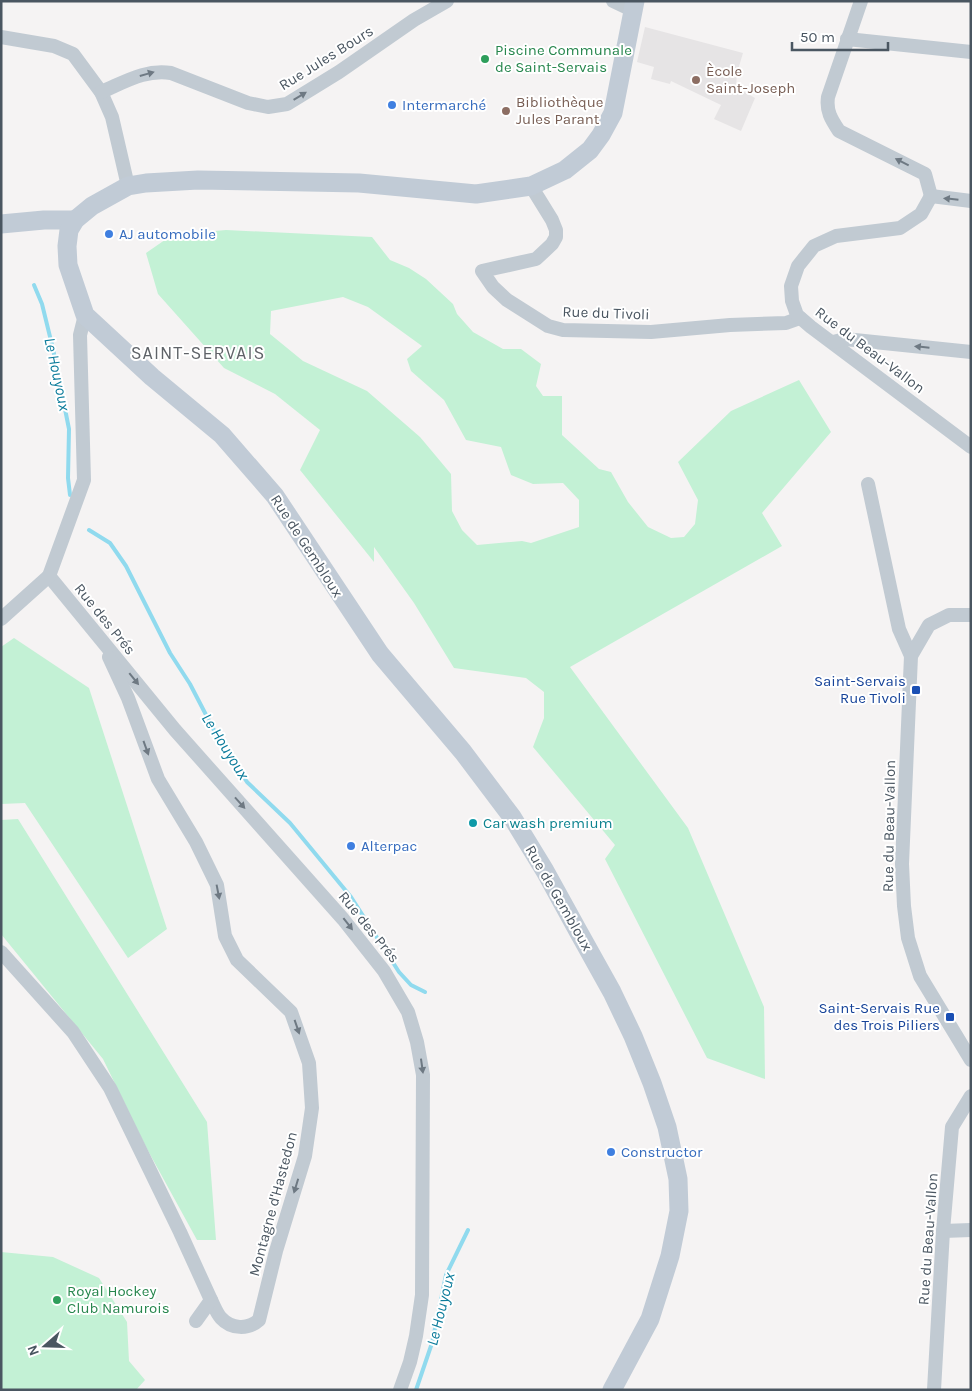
<svg xmlns="http://www.w3.org/2000/svg" width="972" height="1391" font-family="Karla,sans-serif">
<style>
.education{fill:#e6e4e5}
.green{fill:#c3f1d5;fill-rule:evenodd}
.lines{fill:none;stroke-linecap:round;stroke-linejoin:round}
.stream{stroke:#90daee;stroke-width:4}
.street{stroke:#c1cad2;stroke-width:14}
.secondary{stroke:#c1cbd6;stroke-width:19}
.oneway{fill:#6e7983}
.leisure-dot{fill:#2e9e5b;stroke:#fff;stroke-width:2}
.education-dot{fill:#8d6e63;stroke:#fff;stroke-width:2}
.shop-dot{fill:#3f7fe0;stroke:#fff;stroke-width:2}
.transit-dot{fill:#1a4fb4;stroke:#fff;stroke-width:2}
.culture-dot{fill:#0f9aa8;stroke:#fff;stroke-width:2}
.labels{text-anchor:middle;stroke-width:4;stroke-linejoin:round;paint-order:stroke}
.leisure-label{font-size:15px;fill:#27864d;stroke:#fff;text-anchor:start}
.street-label{font-size:15px;fill:#4a5661;stroke:#fff}
.education-label{font-size:15px;fill:#785e54;stroke:#fff;text-anchor:start}
.shop-label{font-size:15px;fill:#366cbe;stroke:#fff;text-anchor:start}
.transit-label{font-size:15px;fill:#164399;stroke:#fff;text-anchor:end}
.culture-label{font-size:15px;fill:#0d838f;stroke:#fff;text-anchor:start}
.water-label{font-size:16px;font-style:italic;fill:#0c7c9b;stroke:#fff}
.quarter-label{font-size:18px;letter-spacing:1px;fill:#5f6368;stroke:#fff}
</style>
<rect width="100%" height="100%" fill="#f5f3f3"/>
<!-- education -->
<path class="education" d="M 645,27 L 743,53 L 737,73 L 736,87 L 755,98 L 741,131 L 714,119 L 721,105 L 671,81 L 670,84 L 651,79 L 654,67 L 637,62 Z"/>
<!-- green -->
<g class="green">
<path d="M 226,230 L 372,237 L 390,260 L 409,268 L 426,279 L 453,304 L 457,314 L 473,332 L 503,349 L 521,349 L 541,364 L 536,386 L 543,396 L 562,396 L 562,435 L 599,469 L 611,472 L 628,502 L 648,527 L 671,538 L 684,537 L 695,524 L 698,500 L 678,462 L 731,411 L 799,380 L 831,432 L 762,513 L 782,546 L 570,667 L 688,828 L 764,1007 L 765,1079 L 707,1058 L 605,859 L 615,845 L 533,747 L 544,718 L 544,692 L 526,678 L 454,668 L 414,603 L 374,547 L 374,562 L 300,470 L 320,430 L 275,394 L 224,368 L 158,294 L 146,253 L 172,235 ZM 343,297 L 368,307 L 422,346 L 407,359 L 411,371 L 444,400 L 466,440 L 501,447 L 511,475 L 533,484 L 563,483 L 579,500 L 579,527 L 531,543 L 522,541 L 477,545 L 462,530 L 452,511 L 451,474 L 420,437 L 367,391 L 303,361 L 270,334 L 271,311 Z"/>
<path d="M 14,638 L 89,688 L 167,929 L 128,958 L 25,803 L 1,804 L 1,647 Z"/>
<path d="M 18,819 L 207,1122 L 216,1240 L 197,1240 L 146,1147 L 103,1059 L 1,934 L 1,820 Z"/>
<path d="M 1,1252 L 53,1257 L 99,1278 L 127,1322 L 129,1361 L 145,1380 L 136,1390 L 1,1390 Z"/>
</g>
<g class="lines">
<!-- stream -->
<g class="stream">
<path d="M 34,285 L 42,304 L 53,349 L 69,429 L 68,478 L 70,495"/>
<path d="M 89,530 L 110,543 L 126,566 L 170,653 L 190,684 L 217,736 L 247,782 L 290,823 L 351,897 L 399,972 L 411,985 L 425,992"/>
<path d="M 416,1390 L 432,1343 L 446,1275 L 468,1230"/>
</g>
<!-- street -->
<g class="street">
<path d="M 613,1 L 632,10"/>
<path d="M 861,1 L 828,97 C 826,111 831,119 839,131 L 925,174 L 931,196"/>
<path d="M 1,37 L 54,46 L 73,54 L 101,92 L 112,117 L 128,186"/>
<path d="M 847,39 L 971,52"/>
<path d="M 101,92 C 125,82 145,69 171,73 L 248,103 L 268,107 L 287,104 L 339,72 L 414,20 L 447,1"/>
<path d="M 531,186 L 552,220 L 556,230 L 556,237 L 552,244 L 536,259 L 482,271 L 493,287 L 507,300 L 548,326 L 563,330 L 651,332 L 730,325 L 786,323 L 800,318"/>
<path d="M 931,196 L 921,214 L 900,228 L 836,236 L 814,246 L 798,266 L 791,286 L 792,301 L 797,315 L 811,327 L 971,447"/>
<path d="M 931,196 L 971,201"/>
<path d="M 833,342 L 845,339 L 971,352"/>
<path d="M 868,484 L 899,629 L 911,656"/>
<path d="M 49,576 L 175,730 L 343,919 L 384,971 L 408,1012 L 417,1042 L 423,1075 L 422,1295 L 416,1336 L 410,1362 L 400,1390"/>
<path d="M 971,615 L 949,615 L 929,625 L 911,656 L 902,864 L 904,906 L 908,938 L 920,976 L 971,1060"/>
<path d="M 1,619 L 49,576 L 84,480 L 80,335 L 85,315"/>
<path d="M 109,657 L 128,698 L 158,779 L 196,842 L 217,885 L 225,936 L 237,960 L 291,1012 L 309,1063 L 312,1108 L 305,1156 L 276,1251 L 259,1320 C 248,1330 231,1329 221,1318 C 217,1314 214,1306 211,1300"/>
<path d="M 1,952 L 73,1032 L 110,1088 L 180,1232 L 211,1300 L 196,1321"/>
<path d="M 943,1231 L 971,1230"/>
<path d="M 934,1390 L 943,1231 L 952,1127 L 971,1096"/>
</g>
<!-- secondary -->
<g class="secondary">
<path d="M 1,224 L 44,220 L 75,220"/>
<path d="M 612,1390 L 650,1319 L 670,1256 L 679,1211 L 678,1179 L 667,1127 L 652,1083 L 633,1036 L 612,992 L 578,931 L 545,871 L 512,817 L 463,752 L 380,654 L 275,496 L 222,435 L 152,377 L 85,315 L 68,265 L 67,246 L 69,230 L 75,220 L 92,206 L 128,186 L 146,183 L 198,180 L 359,183 L 476,194 L 531,186 L 565,170 L 590,150 L 601,135 L 613,113 L 635,1"/>
</g>
</g>
<!-- one-way arrows -->
<defs><path id="oneway-solid" d="M-6-.8H1V-3.2L6.5 0L1 3.2V.8H-6Z" transform="scale(1.25)"/></defs>
<g class="oneway">
<use href="#oneway-solid" transform="translate(147 74) rotate(-16)"/>
<use href="#oneway-solid" transform="translate(300 96) rotate(-31)"/>
<use href="#oneway-solid" transform="translate(902 162) rotate(-153)"/>
<use href="#oneway-solid" transform="translate(951 199) rotate(-174)"/>
<use href="#oneway-solid" transform="translate(922 347) rotate(-174)"/>
<use href="#oneway-solid" transform="translate(134 679) rotate(51)"/>
<use href="#oneway-solid" transform="translate(146 748) rotate(70)"/>
<use href="#oneway-solid" transform="translate(240 803) rotate(48)"/>
<use href="#oneway-solid" transform="translate(218 892) rotate(79)"/>
<use href="#oneway-solid" transform="translate(348 924) rotate(52)"/>
<use href="#oneway-solid" transform="translate(297 1027) rotate(71)"/>
<use href="#oneway-solid" transform="translate(422 1066) rotate(82)"/>
<use href="#oneway-solid" transform="translate(296 1186) rotate(107)"/>
</g>
<!-- markers -->
<g class="leisure-dot">
<circle cx="485" cy="59" r="5"/>
<circle cx="57" cy="1300" r="5"/>
</g>
<g class="education-dot">
<circle cx="696" cy="80" r="5"/>
<circle cx="506" cy="111" r="5"/>
</g>
<g class="shop-dot">
<circle cx="392" cy="105" r="5"/>
<circle cx="109" cy="234" r="5"/>
<circle cx="351" cy="846" r="5"/>
<circle cx="611" cy="1152" r="5"/>
</g>
<g class="transit-dot">
<rect x="911" y="685" width="10" height="10" rx="2.5"/>
<rect x="945" y="1012" width="10" height="10" rx="2.5"/>
</g>
<circle class="culture-dot" cx="473" cy="823" r="5"/>
<g class="labels">
<!-- leisure labels -->
<g class="leisure-label">
<text x="495" y="55">Piscine Communale<tspan x="495" dy="17">de Saint-Servais</tspan></text>
<text x="67" y="1296">Royal Hockey<tspan x="67" dy="17">Club Namurois</tspan></text>
</g>
<!-- street labels -->
<g class="street-label">
<text transform="translate(326 58) rotate(-32)" y="5">Rue Jules Bours</text>
<text transform="translate(606 313) rotate(2)" y="5">Rue du Tivoli</text>
<text transform="translate(870 350) rotate(37)" y="5">Rue du Beau-Vallon</text>
<text transform="translate(307 546) rotate(57)" y="5">Rue de Gembloux</text>
<text transform="translate(105 619) rotate(51)" y="5">Rue des Prés</text>
<text transform="translate(889 826) rotate(-89)" y="5">Rue du Beau-Vallon</text>
<text transform="translate(559 898) rotate(60)" y="5">Rue de Gembloux</text>
<text transform="translate(369 927) rotate(51)" y="5">Rue des Prés</text>
<text transform="translate(273 1204) rotate(-75)" y="5">Montagne d'Hastedon</text>
<text transform="translate(928 1239) rotate(-86)" y="5">Rue du Beau-Vallon</text>
</g>
<!-- education labels -->
<g class="education-label">
<text x="706" y="76">Ècole<tspan x="706" dy="17">Saint-Joseph</tspan></text>
<text x="516" y="107">Bibliothèque<tspan x="516" dy="17">Jules Parant</tspan></text>
</g>
<!-- shop labels -->
<g class="shop-label">
<text x="402" y="110">Intermarché</text>
<text x="119" y="239">AJ automobile</text>
<text x="361" y="851">Alterpac</text>
<text x="621" y="1157">Constructor</text>
</g>
<!-- transit labels -->
<g class="transit-label">
<text x="906" y="686">Saint-Servais<tspan x="906" dy="17">Rue Tivoli</tspan></text>
<text x="940" y="1013">Saint-Servais Rue<tspan x="940" dy="17">des Trois Piliers</tspan></text>
</g>
<!-- culture labels -->
<g class="culture-label">
<text x="483" y="828">Car wash premium</text>
</g>
<!-- water labels -->
<g class="water-label">
<text transform="translate(58 374) rotate(78)" y="6">Le Houyoux</text>
<text transform="translate(226 746) rotate(58)" y="6">Le Houyoux</text>
<text transform="translate(440 1309) rotate(-76)" y="6">Le Houyoux</text>
</g>
<!-- quarter labels -->
<g class="quarter-label">
<text x="198" y="359">SAINT-SERVAIS</text>
</g>
</g>
<!-- border -->
<rect width="972" height="1391" fill="none" stroke="#4a5661" stroke-width="5"/>
<!-- north arrow -->
<g transform="translate(45 1346) rotate(250)" stroke="#ffffff" stroke-width="4" paint-order="stroke">
<path d="M0-4L9 19L0 12L-9 19Z" fill="#4a5661"/>
<text y="-8" font-size="14" font-weight="bold" text-anchor="middle" fill="#4a5661">N</text>
</g>
<!-- scale -->
<path d="M792 42v8h96v-8" fill="none" stroke="#4a5661" stroke-width="2.5"/>
<text x="800" y="42" font-size="15" fill="#4a5661" stroke="#ffffff" stroke-width="4" paint-order="stroke">50 m</text>
</svg>
